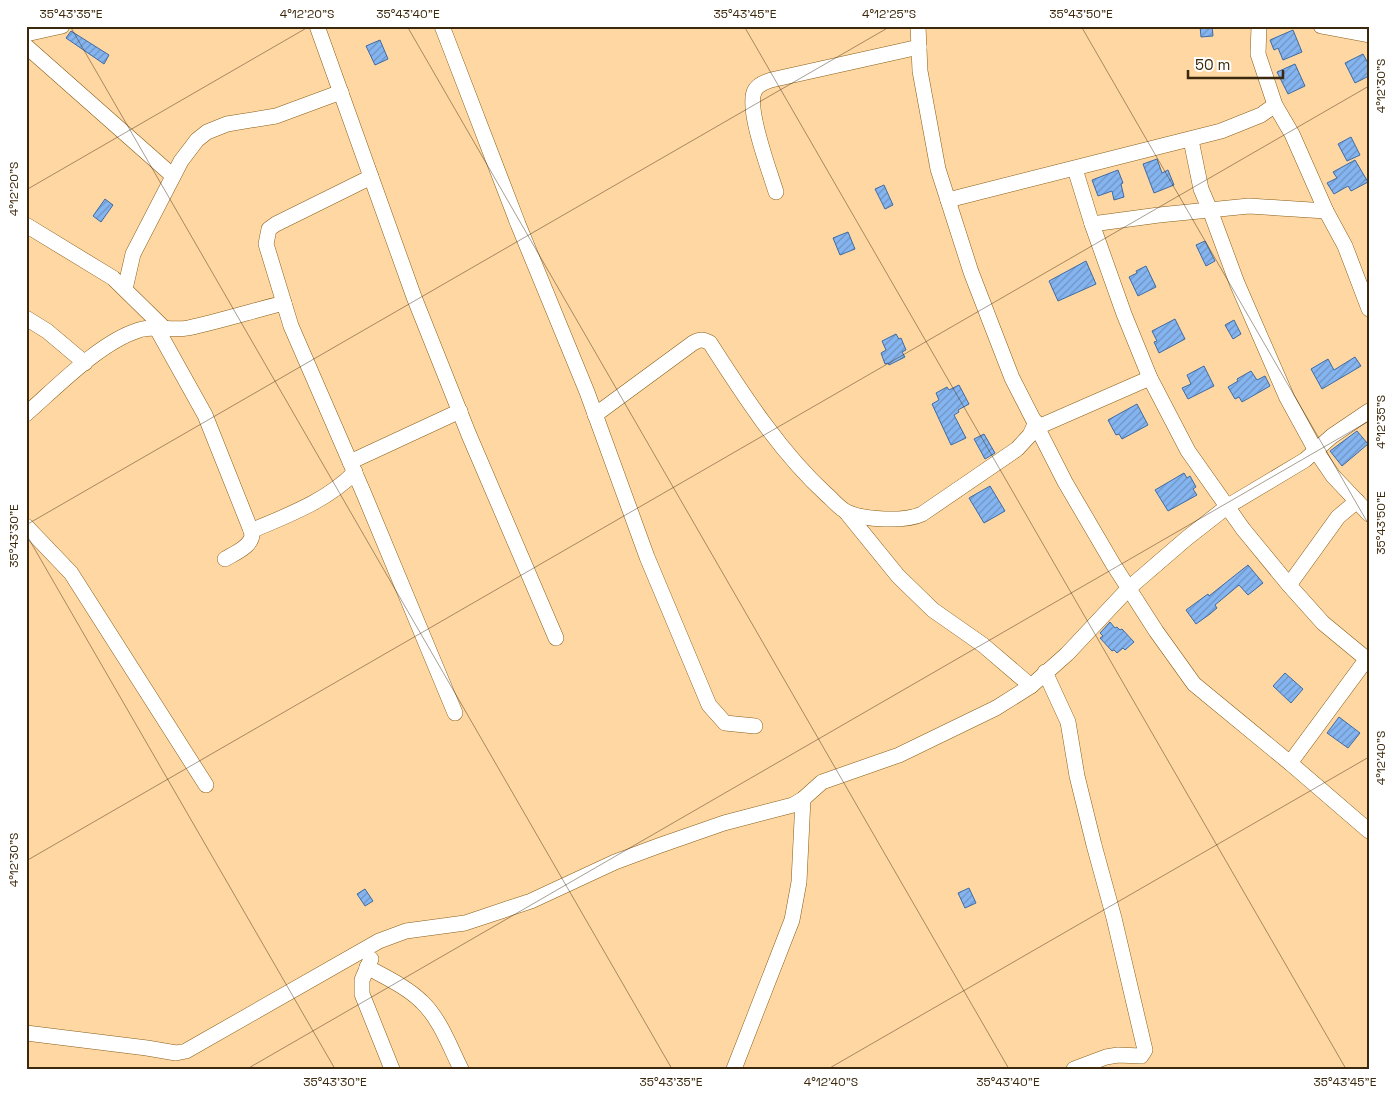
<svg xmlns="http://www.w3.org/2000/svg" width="1395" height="1095" font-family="'Space Grotesk',sans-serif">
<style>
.building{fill:url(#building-hatch);stroke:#3e6ba2}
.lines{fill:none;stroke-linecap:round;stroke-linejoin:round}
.minor-casing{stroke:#895e16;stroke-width:16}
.minor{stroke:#fff;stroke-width:15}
.ticks{fill:none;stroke:#3c290d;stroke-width:1;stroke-opacity:0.45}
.neatline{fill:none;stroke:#3c290d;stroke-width:2}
.ticks-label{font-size:12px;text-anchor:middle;fill:#3c290d}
</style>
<defs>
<pattern id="building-hatch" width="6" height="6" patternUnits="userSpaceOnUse" patternTransform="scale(1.25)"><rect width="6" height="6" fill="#85b5f1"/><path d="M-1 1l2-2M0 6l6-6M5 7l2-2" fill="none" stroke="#6e93c2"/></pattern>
</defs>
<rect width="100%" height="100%" fill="#fed7a3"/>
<!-- building -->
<g class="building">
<path d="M 1200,26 L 1212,26 L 1213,36 L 1201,37 Z"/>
<path d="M 1293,30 L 1302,52 L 1283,60 L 1278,48 L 1274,50 L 1270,40 Z"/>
<path d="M 71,31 L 109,55 L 104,64 L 66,38 Z"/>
<path d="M 380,40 L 388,59 L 375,65 L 366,46 Z"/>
<path d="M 1363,54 L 1369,65 L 1369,76 L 1355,83 L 1345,63 Z"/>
<path d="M 1295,64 L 1305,86 L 1288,94 L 1277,72 Z"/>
<path d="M 1351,137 L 1360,155 L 1347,161 L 1338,144 Z"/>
<path d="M 1157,159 L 1162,173 L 1168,170 L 1174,185 L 1154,193 L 1143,164 Z"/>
<path d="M 1355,160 L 1368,182 L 1351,191 L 1348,186 L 1334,194 L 1327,183 L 1337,178 L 1333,172 Z"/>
<path d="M 1118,170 L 1123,183 L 1121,184 L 1124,197 L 1114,200 L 1112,191 L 1098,196 L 1092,180 Z"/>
<path d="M 884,185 L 893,205 L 885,209 L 875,189 Z"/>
<path d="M 105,199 L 113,205 L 101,222 L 93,216 Z"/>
<path d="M 848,232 L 855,249 L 840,255 L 833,238 Z"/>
<path d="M 1205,241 L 1215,261 L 1206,266 L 1196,245 Z"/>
<path d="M 1086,261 L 1096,284 L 1058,301 L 1049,281 Z"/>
<path d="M 1146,266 L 1156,287 L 1138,296 L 1129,277 L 1137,273 L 1136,271 Z"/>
<path d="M 1175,319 L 1185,339 L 1159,353 L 1154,342 L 1157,341 L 1152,331 Z"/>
<path d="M 1234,320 L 1241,334 L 1233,339 L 1225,325 Z"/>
<path d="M 896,334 L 899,339 L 901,338 L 906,350 L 902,352 L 905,357 L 889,365 L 888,363 L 885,364 L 881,353 L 886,350 L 882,341 Z"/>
<path d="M 1355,357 L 1361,366 L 1322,389 L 1311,369 L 1328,359 L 1334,370 Z"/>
<path d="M 1204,366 L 1214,386 L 1188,399 L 1182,388 L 1191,384 L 1187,375 Z"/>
<path d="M 1251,371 L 1257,380 L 1265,376 L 1270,386 L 1242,402 L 1239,397 L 1235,399 L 1228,387 L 1238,381 L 1237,379 Z"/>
<path d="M 959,385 L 969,404 L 958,410 L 959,412 L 954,415 L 966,438 L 951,445 L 932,404 L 939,400 L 936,393 L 947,387 L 949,390 Z"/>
<path d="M 1137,404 L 1148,425 L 1122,439 L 1119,434 L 1116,435 L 1108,420 Z"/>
<path d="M 1357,431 L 1368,444 L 1342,466 L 1330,451 Z"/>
<path d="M 984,434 L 995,453 L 985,459 L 974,439 Z"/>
<path d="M 1184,473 L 1187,478 L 1190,476 L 1196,487 L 1193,489 L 1197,495 L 1168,511 L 1155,490 Z"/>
<path d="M 990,486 L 1005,511 L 984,523 L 969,498 Z"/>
<path d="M 1248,565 L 1263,583 L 1248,595 L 1239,585 L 1215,605 L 1217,608 L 1210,614 L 1196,624 L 1186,610 L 1208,594 L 1209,596 Z"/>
<path d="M 1110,622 L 1115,628 L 1117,627 L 1120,630 L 1122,629 L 1134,642 L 1125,650 L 1123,648 L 1117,653 L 1114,650 L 1112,651 L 1100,638 L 1103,636 L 1100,633 Z"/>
<path d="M 1285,673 L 1303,689 L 1291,703 L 1273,686 Z"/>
<path d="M 1339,717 L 1360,733 L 1348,748 L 1327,733 Z"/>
<path d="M 969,888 L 976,903 L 965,908 L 958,893 Z"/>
<path d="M 365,889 L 373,901 L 365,906 L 357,894 Z"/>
</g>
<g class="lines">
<defs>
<g id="minor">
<path d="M 317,26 L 414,297 L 469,435 L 556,638"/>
<path d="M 442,26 L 518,224 L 587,392 L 647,557 L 709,705 L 725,723 L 755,726"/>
<path d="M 918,26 L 920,71 L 938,169 L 971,272 L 1012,378 L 1065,482 L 1113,564 L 1156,631 L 1194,684 L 1290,763 L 1369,831"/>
<path d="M 1259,26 L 1258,54 L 1275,105 L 1292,134 L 1326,211 L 1345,246 L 1369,309"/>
<path d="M 1321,26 L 1369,35"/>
<path d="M 26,34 L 62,26"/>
<path d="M 26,46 L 173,176"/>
<path d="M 1191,140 L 1201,189 L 1210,210 L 1237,283 L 1287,398 L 1316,451 L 1333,476 L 1369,514"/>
<path d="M 1075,169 L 1092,224 L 1124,314 L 1150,378 L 1188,451 L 1243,529 L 1289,585 L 1323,623 L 1369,661"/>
<path d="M 371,177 L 276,224 L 269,229 L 266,244 L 291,326 L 364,494 L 455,713"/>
<path d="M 776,192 C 770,172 745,107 755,90 C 758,85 765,82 771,80 L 919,47"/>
<path d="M 948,200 L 1221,131 L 1261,115 L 1275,105"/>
<path d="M 1092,224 L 1159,215 L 1249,206 L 1326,211"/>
<path d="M 26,225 L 113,278 L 165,329"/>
<path d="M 125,289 L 133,254 L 181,161 L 197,140 L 207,132 L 227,124 L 276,116 L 341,92"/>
<path d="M 26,318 L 47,331 L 85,363"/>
<path d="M 157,329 L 205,415 L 252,533 C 253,546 235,553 225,559"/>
<path d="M 26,414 C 57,387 100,342 139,330 C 154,325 172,331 188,328 C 220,321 252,311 284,303"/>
<path d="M 595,415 L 693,343 C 700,339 703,339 710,343 C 744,396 780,452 827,495 C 833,500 840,509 847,512 C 864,520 905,522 922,514 L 1017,449 L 1030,435 L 1036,422"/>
<path d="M 1038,427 L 1150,378"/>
<path d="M 350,462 L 460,411"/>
<path d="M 846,512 L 898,576 L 933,610 L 983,645 L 1031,686"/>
<path d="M 26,526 L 71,573 L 206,785"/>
<path d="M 251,531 C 288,515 327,501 355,472"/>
<path d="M 1289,585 L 1338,517 L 1357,501"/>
<path d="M 1045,672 L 1068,722 L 1077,776 L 1094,845 L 1114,918 L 1145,1050 L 1141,1056 L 1118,1055 L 1106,1057 L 1074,1069"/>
<path d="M 1290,763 L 1366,660"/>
<path d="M 371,959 L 362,980 L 362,994 L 392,1069"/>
<path d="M 367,967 C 385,977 407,987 422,1002 C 440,1019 450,1047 461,1069"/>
<path d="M 26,1033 L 147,1048 L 176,1053 L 186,1051 L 379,941 L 406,931 L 465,923 L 531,901 L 615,862 L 658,846 L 724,823 L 793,805 L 803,799 L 822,782 L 899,755 L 996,708 L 1031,686 L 1067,654 L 1129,588 L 1187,538 L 1228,506 L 1305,460 L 1332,436 L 1369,411"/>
<path d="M 734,1069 L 792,920 L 799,882 L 803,799"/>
</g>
</defs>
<!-- minor casing -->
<use href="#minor" class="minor-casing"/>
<!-- minor -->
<use href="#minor" class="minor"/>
</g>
<!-- ticks -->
<path class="ticks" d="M 70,26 L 672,1069M 407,26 L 1009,1069M 744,26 L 1346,1069M 1081,26 L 1369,525M 26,190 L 310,26M 26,525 L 891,26M 26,534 L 335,1069M 26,861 L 1369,86M 247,1069 L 1369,421M 828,1069 L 1369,757"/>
<!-- border -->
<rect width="1395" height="1095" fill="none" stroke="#ffffff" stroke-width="55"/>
<!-- scale -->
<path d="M1188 70v8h95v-8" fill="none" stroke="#3c290d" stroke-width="2.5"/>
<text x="1195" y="70" font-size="15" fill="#3c290d" stroke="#ffffff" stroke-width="4" paint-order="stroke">50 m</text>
<rect x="28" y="28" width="1340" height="1040" class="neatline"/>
<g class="ticks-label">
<text x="71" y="18">35°43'35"E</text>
<text x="307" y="18">4°12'20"S</text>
<text x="408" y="18">35°43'40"E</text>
<text x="745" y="18">35°43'45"E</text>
<text x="889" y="18">4°12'25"S</text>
<text x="1081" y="18">35°43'50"E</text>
<text transform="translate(1381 86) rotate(-90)" y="4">4°12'30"S</text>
<text transform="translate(14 189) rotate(-90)" y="4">4°12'20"S</text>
<text transform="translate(1381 422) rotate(-90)" y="4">4°12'35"S</text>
<text transform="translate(1381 523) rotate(-90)" y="4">35°43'50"E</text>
<text transform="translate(14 536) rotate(-90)" y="4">35°43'30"E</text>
<text transform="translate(1381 758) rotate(-90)" y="4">4°12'40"S</text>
<text transform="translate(14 860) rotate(-90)" y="4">4°12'30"S</text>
<text x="335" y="1086">35°43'30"E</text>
<text x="671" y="1086">35°43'35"E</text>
<text x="831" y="1086">4°12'40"S</text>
<text x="1008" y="1086">35°43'40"E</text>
<text x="1345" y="1086">35°43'45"E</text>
</g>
</svg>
